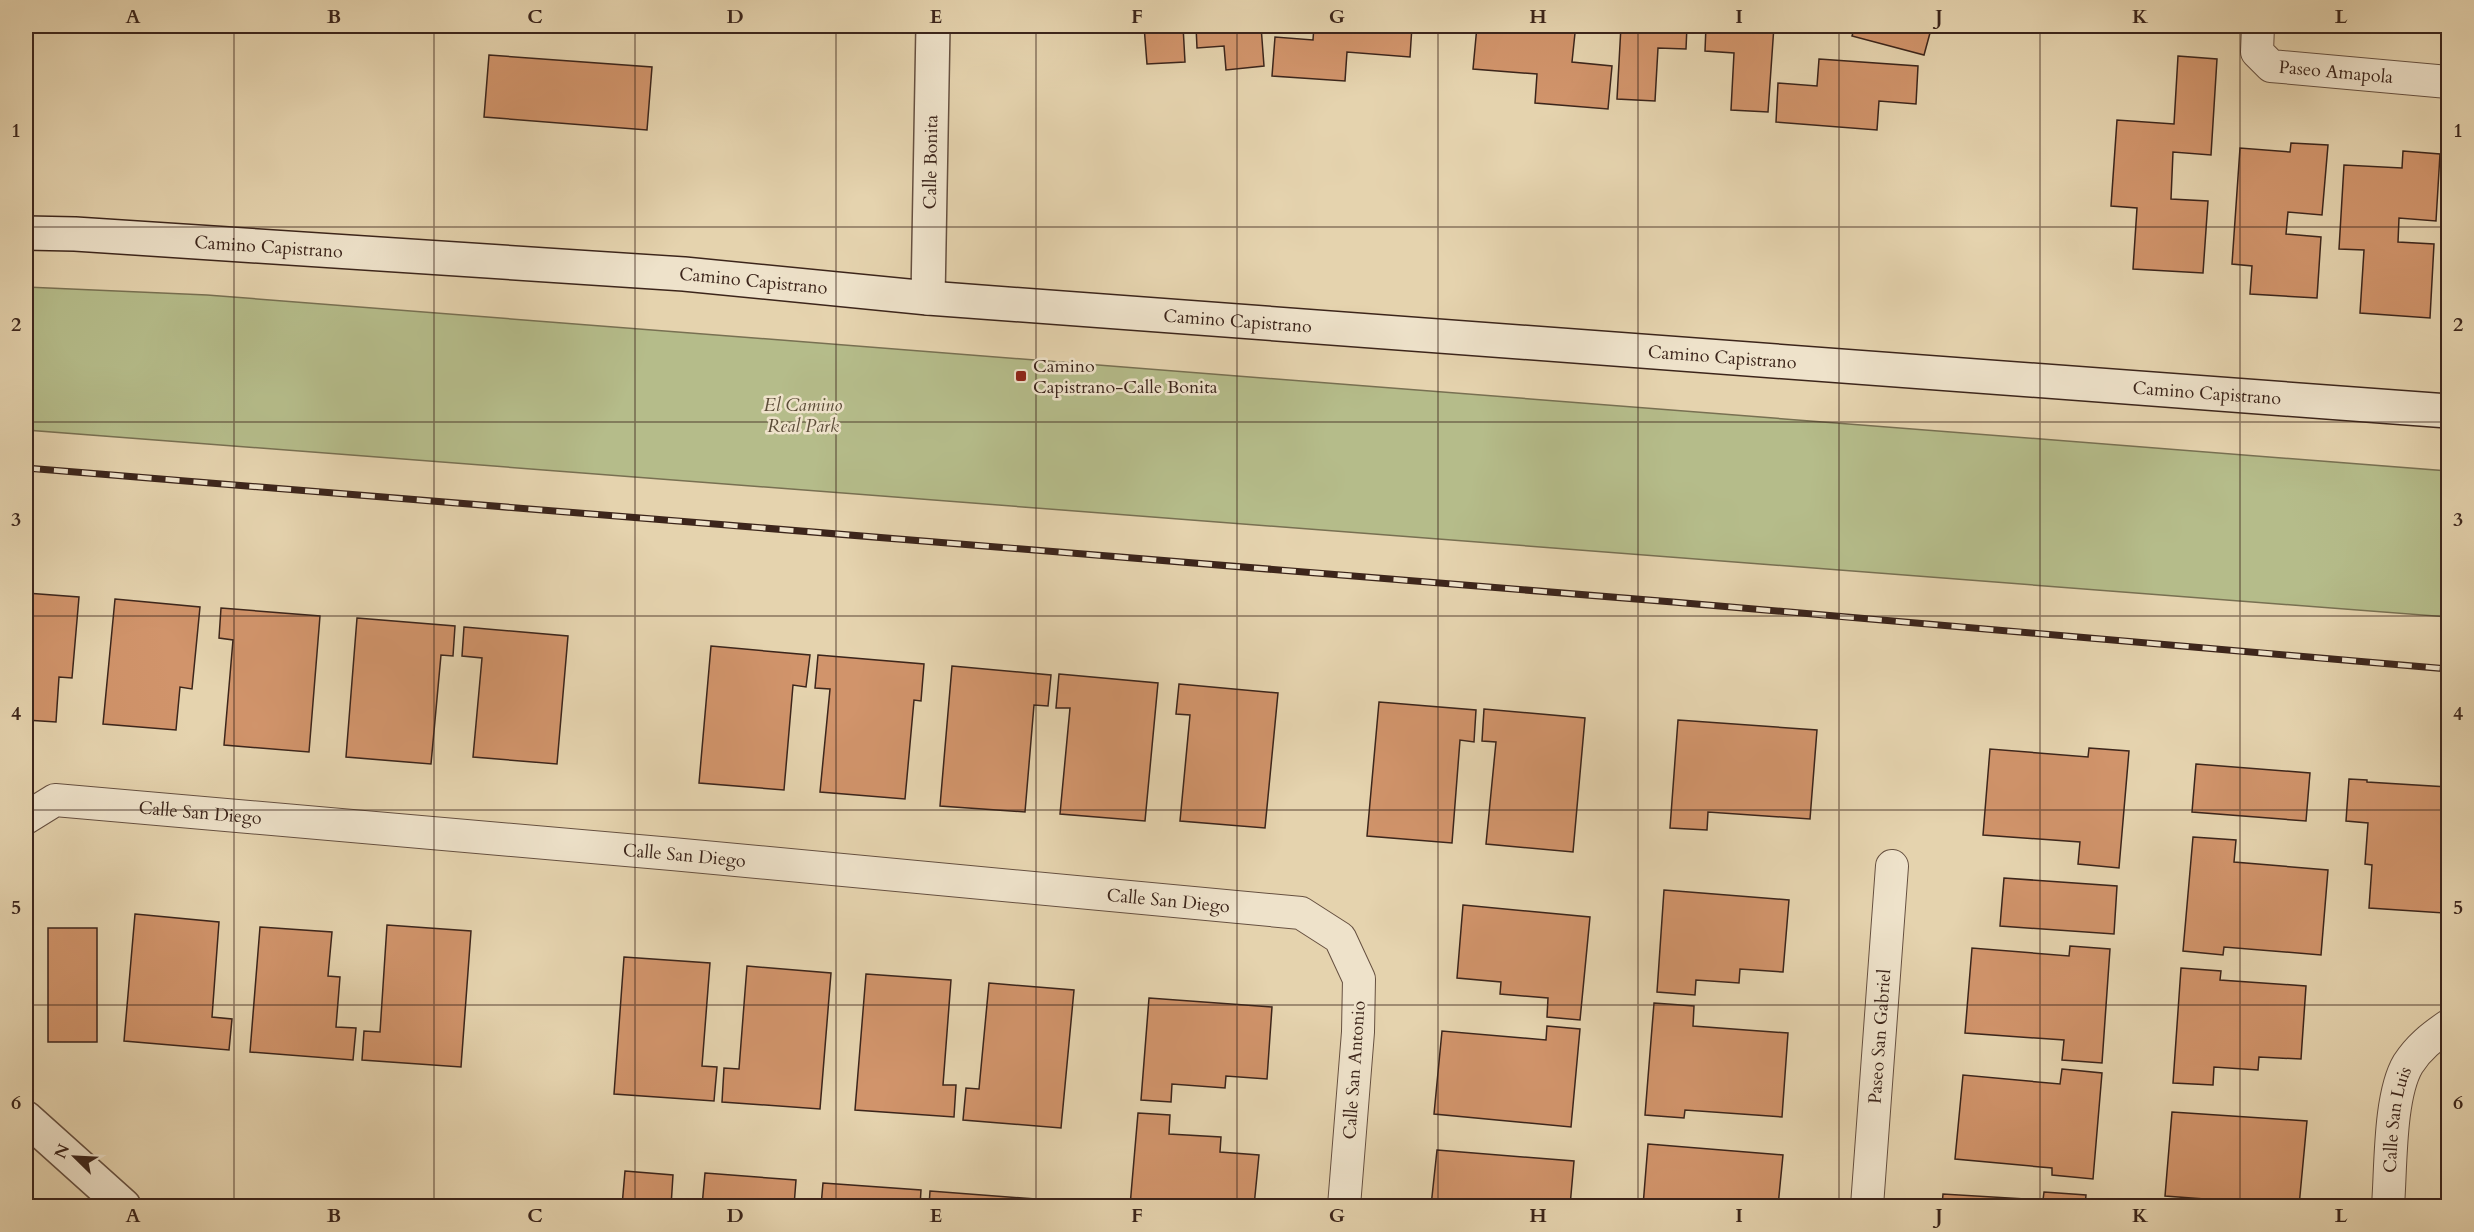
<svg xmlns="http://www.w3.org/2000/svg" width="2474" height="1232" font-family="Cardo,serif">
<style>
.green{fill:#b5bc8a;stroke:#787052;stroke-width:1.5}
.building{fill:#d1946b;stroke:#3c251b;stroke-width:1.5}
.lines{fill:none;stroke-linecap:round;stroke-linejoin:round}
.minor-casing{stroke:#665040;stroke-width:34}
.tertiary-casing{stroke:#665040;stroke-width:36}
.secondary-casing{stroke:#3c251b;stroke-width:36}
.minor{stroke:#eee2ca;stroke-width:32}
.tertiary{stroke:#eee2ca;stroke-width:33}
.secondary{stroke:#eee2ca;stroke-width:33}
.rail-casing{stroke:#3c251b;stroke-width:7}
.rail{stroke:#eee2ca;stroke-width:4.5;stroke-dasharray:14;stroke-linecap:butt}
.grid{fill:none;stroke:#3c251b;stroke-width:1.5;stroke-opacity:0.55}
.poi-dot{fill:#8f2418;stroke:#eee2ca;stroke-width:2}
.labels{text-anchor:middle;stroke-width:5;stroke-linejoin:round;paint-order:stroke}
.street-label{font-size:18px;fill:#3c251b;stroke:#eee2ca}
.poi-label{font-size:18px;fill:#3c251b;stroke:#eee2ca;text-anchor:start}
.park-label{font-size:18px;font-style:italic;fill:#5a4b37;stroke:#eee2ca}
.neatline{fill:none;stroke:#3c251b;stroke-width:2}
.grid-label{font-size:20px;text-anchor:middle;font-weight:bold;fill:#3c251b}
</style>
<rect width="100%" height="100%" fill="#e5d3ae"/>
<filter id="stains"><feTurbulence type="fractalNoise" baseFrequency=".00333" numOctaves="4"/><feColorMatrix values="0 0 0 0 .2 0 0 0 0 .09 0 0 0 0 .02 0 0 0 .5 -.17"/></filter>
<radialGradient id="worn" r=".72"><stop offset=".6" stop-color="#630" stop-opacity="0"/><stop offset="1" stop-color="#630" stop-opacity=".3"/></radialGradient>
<!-- green -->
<path class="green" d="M 26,287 L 207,295 L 2448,471 L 2448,617 L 26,430 Z"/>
<!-- building -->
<g class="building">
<path d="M 1144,26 L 1183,26 L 1185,62 L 1147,64 Z"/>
<path d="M 1196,26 L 1261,26 L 1264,66 L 1226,70 L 1224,46 L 1197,48 Z"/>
<path d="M 1314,26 L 1412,26 L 1410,57 L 1347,52 L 1345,81 L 1272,76 L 1275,37 L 1313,40 Z"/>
<path d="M 1477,26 L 1575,33 L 1572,62 L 1612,66 L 1608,109 L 1535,103 L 1537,74 L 1473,69 Z"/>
<path d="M 1621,26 L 1687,26 L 1686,49 L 1658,48 L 1655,101 L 1617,99 Z"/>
<path d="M 1706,26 L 1774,26 L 1768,112 L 1731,110 L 1734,53 L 1705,51 Z"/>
<path d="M 1855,26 L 1909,26 L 1909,27 L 1930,33 L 1924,55 L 1852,36 Z"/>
<path d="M 489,55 L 652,67 L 647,130 L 484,117 Z"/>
<path d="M 2178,56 L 2217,59 L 2211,155 L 2173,152 L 2171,199 L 2208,201 L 2203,273 L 2133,269 L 2137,208 L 2111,206 L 2117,120 L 2174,124 Z"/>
<path d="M 1819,59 L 1918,66 L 1916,104 L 1879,101 L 1877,130 L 1776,122 L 1778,83 L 1817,86 Z"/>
<path d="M 2291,143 L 2328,145 L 2322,215 L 2288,212 L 2286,234 L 2321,237 L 2317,298 L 2250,294 L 2252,266 L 2232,264 L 2240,148 L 2290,152 Z"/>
<path d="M 2403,151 L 2440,154 L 2436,221 L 2399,218 L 2398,242 L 2434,244 L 2430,318 L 2360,313 L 2364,250 L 2339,249 L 2344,165 L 2402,168 Z"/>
<path d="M 26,593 L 79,597 L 72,678 L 59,677 L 56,722 L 26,720 Z"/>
<path d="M 115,599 L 200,607 L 192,689 L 180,687 L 176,730 L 103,724 Z"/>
<path d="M 221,608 L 320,616 L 309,752 L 224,745 L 233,640 L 219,638 Z"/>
<path d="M 357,618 L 455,626 L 453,656 L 441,655 L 431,764 L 346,757 Z"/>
<path d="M 464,627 L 568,636 L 557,764 L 473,757 L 482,658 L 462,656 Z"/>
<path d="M 711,646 L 810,655 L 806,687 L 793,685 L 784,790 L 699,783 Z"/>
<path d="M 818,655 L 924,664 L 921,701 L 914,700 L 905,799 L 820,792 L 830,689 L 815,688 Z"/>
<path d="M 952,666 L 1051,675 L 1048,706 L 1034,705 L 1025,812 L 940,806 Z"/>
<path d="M 1059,674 L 1158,683 L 1145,821 L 1060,814 L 1070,708 L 1056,708 Z"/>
<path d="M 1179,684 L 1278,693 L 1265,828 L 1180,821 L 1190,715 L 1176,714 Z"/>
<path d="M 1379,702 L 1476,710 L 1474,742 L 1460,740 L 1452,843 L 1367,836 Z"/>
<path d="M 1484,709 L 1585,718 L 1573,852 L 1486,844 L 1496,742 L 1482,741 Z"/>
<path d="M 1678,720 L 1817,730 L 1810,819 L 1708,812 L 1707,830 L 1670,828 Z"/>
<path d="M 2089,748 L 2129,751 L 2119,868 L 2078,864 L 2080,842 L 1983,835 L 1990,749 L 2088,757 Z"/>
<path d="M 2196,764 L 2310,773 L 2306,821 L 2192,812 Z"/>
<path d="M 2349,779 L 2367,780 L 2367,782 L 2448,787 L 2448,856 L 2444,913 L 2369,908 L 2372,865 L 2365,864 L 2368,823 L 2346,821 Z"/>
<path d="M 2193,837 L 2236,840 L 2234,862 L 2328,870 L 2321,955 L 2224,947 L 2223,955 L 2183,951 Z"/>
<path d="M 2004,878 L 2117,886 L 2114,934 L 2000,926 Z"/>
<path d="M 1664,890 L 1789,900 L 1783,972 L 1740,969 L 1739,983 L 1696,980 L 1695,995 L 1657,992 Z"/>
<path d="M 1463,905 L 1590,917 L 1580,1020 L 1547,1017 L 1548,998 L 1500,994 L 1501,982 L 1457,978 Z"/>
<path d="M 135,914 L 219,922 L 212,1017 L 232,1019 L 229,1050 L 124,1041 Z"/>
<path d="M 387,925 L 471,931 L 461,1067 L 362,1060 L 364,1031 L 380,1032 Z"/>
<path d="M 260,927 L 332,932 L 328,976 L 340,977 L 336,1027 L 356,1028 L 353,1060 L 250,1052 Z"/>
<rect x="48" y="928" width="49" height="114"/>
<path d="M 2070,946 L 2110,949 L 2102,1063 L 2062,1060 L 2064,1040 L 1965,1033 L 1972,948 L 2069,956 Z"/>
<path d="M 624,957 L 710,963 L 702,1066 L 717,1067 L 714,1101 L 614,1094 Z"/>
<path d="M 747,966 L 831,973 L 820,1109 L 722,1102 L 724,1068 L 739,1069 Z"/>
<path d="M 2181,968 L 2221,971 L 2220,980 L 2306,986 L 2301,1059 L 2259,1057 L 2258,1070 L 2214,1067 L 2213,1085 L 2173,1083 Z"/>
<path d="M 866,974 L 951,980 L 943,1085 L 956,1085 L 954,1117 L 855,1110 Z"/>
<path d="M 989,983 L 1074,990 L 1061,1128 L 963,1120 L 966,1088 L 979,1089 Z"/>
<path d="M 1149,998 L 1272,1007 L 1267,1079 L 1226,1076 L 1225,1088 L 1172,1084 L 1171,1102 L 1141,1100 Z"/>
<path d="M 1654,1003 L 1694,1006 L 1693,1026 L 1788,1033 L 1782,1117 L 1685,1110 L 1684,1118 L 1645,1115 Z"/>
<path d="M 1547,1026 L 1580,1029 L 1571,1127 L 1434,1114 L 1442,1031 L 1546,1040 Z"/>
<path d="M 2062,1069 L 2102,1073 L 2093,1179 L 2052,1175 L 2052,1168 L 1955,1159 L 1963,1075 L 2060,1084 Z"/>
<path d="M 2172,1112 L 2307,1121 L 2299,1206 L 2165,1196 Z"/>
<path d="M 1138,1113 L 1170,1115 L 1169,1134 L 1221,1137 L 1220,1152 L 1259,1155 L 1254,1206 L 1130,1206 Z"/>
<path d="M 1648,1144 L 1783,1155 L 1778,1206 L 1643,1206 Z"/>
<path d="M 1437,1150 L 1574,1161 L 1570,1206 L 1431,1206 Z"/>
<path d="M 625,1171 L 673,1175 L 671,1206 L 622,1206 Z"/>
<path d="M 705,1173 L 796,1180 L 794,1206 L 702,1206 Z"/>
<path d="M 823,1183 L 921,1190 L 920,1206 L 821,1206 Z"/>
<path d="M 930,1191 L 1035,1199 L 1034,1206 L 929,1206 Z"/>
<path d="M 2044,1192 L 2086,1195 L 2085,1206 L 1942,1206 L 1943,1194 L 2043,1200 Z"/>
</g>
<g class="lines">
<defs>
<g id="minor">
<path id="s1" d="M 2258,26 L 2257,52 L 2271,66 L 2448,82"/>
<path id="s2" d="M 26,818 L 55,800 L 672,854 L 1301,913 L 1340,938 L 1359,979 L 1358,1032 L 1344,1206"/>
<path id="s3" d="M 1867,1206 L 1892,866"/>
<path id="s4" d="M 2388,1206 C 2391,1168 2389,1096 2408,1064 C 2419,1047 2432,1037 2448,1026"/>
</g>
<g id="tertiary">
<path id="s5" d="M 928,298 L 933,26"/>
<path d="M 26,1118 L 124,1206"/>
</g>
<g id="secondary">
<path id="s6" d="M 26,233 L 75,234 L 684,274 L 928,298 L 2448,411"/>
</g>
</defs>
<!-- minor casing -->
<use href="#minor" class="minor-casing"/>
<!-- tertiary casing -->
<use href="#tertiary" class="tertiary-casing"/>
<!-- secondary casing -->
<use href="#secondary" class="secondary-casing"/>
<!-- minor -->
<use href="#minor" class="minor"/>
<!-- tertiary -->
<use href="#tertiary" class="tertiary"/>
<!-- secondary -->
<use href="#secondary" class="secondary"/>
<defs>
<path id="rail" d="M 26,468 L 1673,602 L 2448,669"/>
</defs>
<!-- rail casing -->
<use href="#rail" class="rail-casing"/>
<!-- rail -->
<use href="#rail" class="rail"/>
</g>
<!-- grid -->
<path class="grid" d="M 234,26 L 234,1206M 434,26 L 434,1206M 635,26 L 635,1206M 836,26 L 836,1206M 1036,26 L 1036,1206M 1237,26 L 1237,1206M 1438,26 L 1438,1206M 1638,26 L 1638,1206M 1839,26 L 1839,1206M 2040,26 L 2040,1206M 2240,26 L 2240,1206M 26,227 L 2448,227M 26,422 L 2448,422M 26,616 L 2448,616M 26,810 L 2448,810M 26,1005 L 2448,1005"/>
<!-- markers -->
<rect class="poi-dot" x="1015" y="370" width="12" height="12" rx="3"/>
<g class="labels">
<!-- street labels -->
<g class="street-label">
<text dy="6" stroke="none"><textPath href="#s1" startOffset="111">Paseo Amapola</textPath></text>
<text dy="6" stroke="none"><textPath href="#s5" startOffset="136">Calle Bonita</textPath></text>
<text dy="6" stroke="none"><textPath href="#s6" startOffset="243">Camino Capistrano</textPath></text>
<text dy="6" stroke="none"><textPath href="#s6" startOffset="729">Camino Capistrano</textPath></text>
<text dy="6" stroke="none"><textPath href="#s6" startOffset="1215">Camino Capistrano</textPath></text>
<text dy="6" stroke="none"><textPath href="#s6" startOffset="1701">Camino Capistrano</textPath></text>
<text dy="6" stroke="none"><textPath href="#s6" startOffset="2187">Camino Capistrano</textPath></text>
<text dy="6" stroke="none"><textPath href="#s2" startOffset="180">Calle San Diego</textPath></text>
<text dy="6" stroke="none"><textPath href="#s2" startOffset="666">Calle San Diego</textPath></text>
<text dy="6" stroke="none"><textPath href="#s2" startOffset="1152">Calle San Diego</textPath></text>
<text dy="6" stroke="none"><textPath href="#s3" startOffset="170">Paseo San Gabriel</textPath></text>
<text transform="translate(1354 1070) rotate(-86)" y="6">Calle San Antonio</text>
<text dy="6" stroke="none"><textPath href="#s4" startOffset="87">Calle San Luis</textPath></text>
</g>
<!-- poi labels -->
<g class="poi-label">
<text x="1033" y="372">Camino<tspan x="1033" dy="21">Capistrano-Calle Bonita</tspan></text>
</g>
<!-- park labels -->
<g class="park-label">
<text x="803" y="411">El Camino<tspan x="803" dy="21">Real Park</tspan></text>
</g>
</g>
<!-- margin -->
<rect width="2474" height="1232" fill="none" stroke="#e5d3ae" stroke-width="66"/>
<!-- north arrow -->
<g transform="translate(75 1157) rotate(294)" stroke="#eee2ca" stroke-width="4.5" paint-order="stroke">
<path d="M0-4.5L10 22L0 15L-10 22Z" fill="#3c251b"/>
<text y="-9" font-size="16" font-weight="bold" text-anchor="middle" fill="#3c251b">N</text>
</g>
<rect x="33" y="33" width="2408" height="1166" class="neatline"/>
<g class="grid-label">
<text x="133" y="23">A</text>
<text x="334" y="23">B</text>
<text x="535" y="23">C</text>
<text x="735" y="23">D</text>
<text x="936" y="23">E</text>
<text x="1137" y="23">F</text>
<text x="1337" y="23">G</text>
<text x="1538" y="23">H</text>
<text x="1739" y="23">I</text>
<text x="1939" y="23">J</text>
<text x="2140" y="23">K</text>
<text x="2341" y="23">L</text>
<text x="16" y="137">1</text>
<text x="2458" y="137">1</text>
<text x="16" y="331">2</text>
<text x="2458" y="331">2</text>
<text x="16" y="526">3</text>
<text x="2458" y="526">3</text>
<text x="16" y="720">4</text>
<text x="2458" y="720">4</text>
<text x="16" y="914">5</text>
<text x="2458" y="914">5</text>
<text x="16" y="1109">6</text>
<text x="2458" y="1109">6</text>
<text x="133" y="1222">A</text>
<text x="334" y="1222">B</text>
<text x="535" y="1222">C</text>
<text x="735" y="1222">D</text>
<text x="936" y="1222">E</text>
<text x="1137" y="1222">F</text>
<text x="1337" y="1222">G</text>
<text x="1538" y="1222">H</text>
<text x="1739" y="1222">I</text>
<text x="1939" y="1222">J</text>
<text x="2140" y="1222">K</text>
<text x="2341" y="1222">L</text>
</g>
<rect width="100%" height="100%" filter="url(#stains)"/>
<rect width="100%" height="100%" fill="url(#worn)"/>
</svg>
